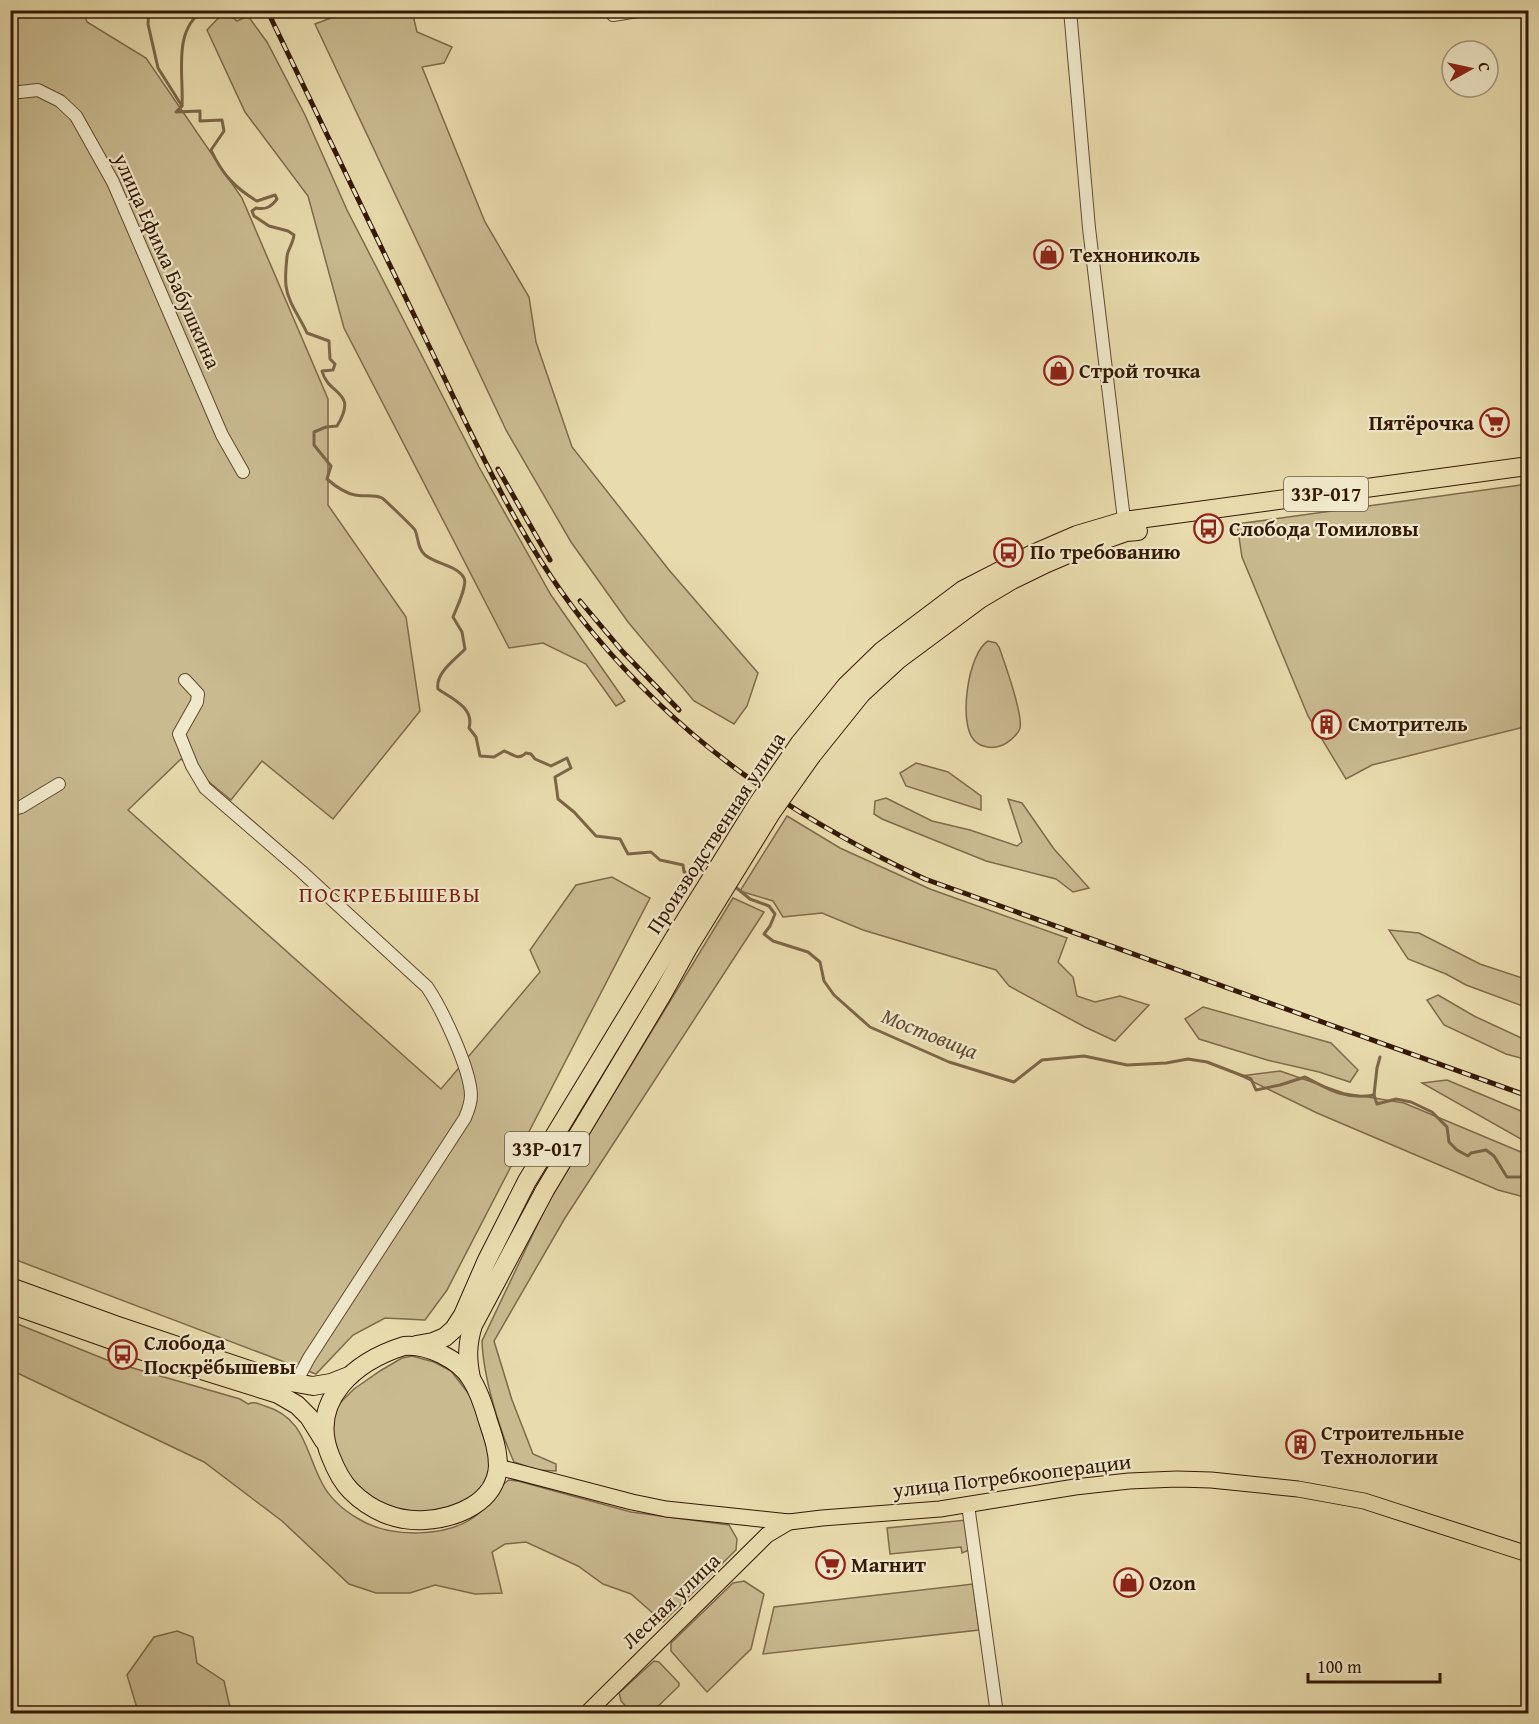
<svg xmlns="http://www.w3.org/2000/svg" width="1539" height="1724" font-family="'Gentium Book Plus',serif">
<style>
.green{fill:#c9ba90;stroke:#7e6a4a;stroke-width:1.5}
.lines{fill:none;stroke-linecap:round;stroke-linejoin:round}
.stream{stroke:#7a6647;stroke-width:3}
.minor-casing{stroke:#604a2e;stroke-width:14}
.major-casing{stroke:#331904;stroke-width:17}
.highway-casing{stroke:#331904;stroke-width:20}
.minor{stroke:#f0e8ca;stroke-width:12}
.major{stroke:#e8dbad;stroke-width:15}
.highway{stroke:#e8dbad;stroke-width:18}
.rail-casing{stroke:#331904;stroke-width:5}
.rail{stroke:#f0e8ca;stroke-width:3;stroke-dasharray:9;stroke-linecap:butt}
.highway-bridge-casing{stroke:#331904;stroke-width:20;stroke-linecap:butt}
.highway-bridge{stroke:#e8dbad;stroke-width:18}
.labels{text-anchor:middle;stroke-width:4.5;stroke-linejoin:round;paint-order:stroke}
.shield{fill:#f0e8ca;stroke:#6c573f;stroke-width:1.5}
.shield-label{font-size:20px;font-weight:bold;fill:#331904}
.poi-label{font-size:21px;font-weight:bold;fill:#331904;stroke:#f0e8ca;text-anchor:start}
.street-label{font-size:21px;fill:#331904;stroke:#f0e8ca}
.neighbourhood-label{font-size:22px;letter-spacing:1.5px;fill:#7a1f14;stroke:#f0e8ca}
.water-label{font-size:22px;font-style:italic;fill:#634c31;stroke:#f0e8ca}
</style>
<rect width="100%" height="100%" fill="#e8dbad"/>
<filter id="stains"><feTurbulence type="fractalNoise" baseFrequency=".00333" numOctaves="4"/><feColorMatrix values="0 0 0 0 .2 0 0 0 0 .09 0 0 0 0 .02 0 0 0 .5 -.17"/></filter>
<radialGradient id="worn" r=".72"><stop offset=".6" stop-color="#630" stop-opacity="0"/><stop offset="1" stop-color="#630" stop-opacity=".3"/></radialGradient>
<!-- green -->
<g class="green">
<path d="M 10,11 L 83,11 L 87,22 L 146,58 L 242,198 L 328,399 L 328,505 L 406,617 L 420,711 L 333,819 L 262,761 L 231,800 L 181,759 L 128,810 L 441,1089 L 540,972 L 530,950 L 576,885 L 612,877 L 650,898 L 447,1290 L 425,1320 L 385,1318 L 353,1335 L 316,1374 L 11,1258 Z"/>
<path d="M 225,11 L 237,21 L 248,16 L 267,42 L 305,115 L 347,210 L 479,467 L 551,595 L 625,701 L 616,706 L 586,664 L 543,643 L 509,648 L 344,328 L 308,196 L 245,112 L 207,30 Z"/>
<path d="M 349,11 L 412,11 L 417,32 L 452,47 L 444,63 L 422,67 L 485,222 L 529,297 L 536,342 L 572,447 L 669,570 L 758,673 L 747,706 L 734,724 L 694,701 L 628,622 L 571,542 L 506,430 L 315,24 Z"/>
<path d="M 1528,484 L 1528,726 L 1372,765 L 1346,779 L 1308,716 L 1242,557 L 1237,524 Z"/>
<path d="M 988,641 L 996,643 L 999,647 C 1004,661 1023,715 1020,728 C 1018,735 1007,744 1000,746 C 992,749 980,747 974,740 C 958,723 968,653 988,641 Z"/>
<path d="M 916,763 L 948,772 L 981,796 L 981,810 L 906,786 L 900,773 Z"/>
<path d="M 886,798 L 932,821 L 970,830 L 1017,846 L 1022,842 L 1008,799 L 1022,803 L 1054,849 L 1089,888 L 1073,892 L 1056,879 L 986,861 L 882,819 L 874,814 L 875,801 Z"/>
<path d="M 787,816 L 840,848 L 930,889 L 1067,938 L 1058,962 L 1073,977 L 1077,996 L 1095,1002 L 1120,996 L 1149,1005 L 1115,1041 L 1085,1027 L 1009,986 L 996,970 L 863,930 L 822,913 L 783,917 L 773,901 L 740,891 Z"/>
<path d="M 733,898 L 764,912 L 565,1218 L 494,1341 L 512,1400 L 533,1454 L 556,1464 L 556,1471 L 537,1470 L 514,1462 C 499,1429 483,1376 482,1341 L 550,1198 Z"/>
<path d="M 1389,930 L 1419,933 L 1480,964 L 1528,980 L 1528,1008 L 1466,985 L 1446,974 L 1408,959 Z"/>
<path d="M 1438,995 L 1474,1016 L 1528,1041 L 1528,1060 L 1506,1054 L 1444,1025 L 1427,1000 Z"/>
<path d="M 1203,1007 L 1331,1043 L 1358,1070 L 1350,1082 L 1319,1072 L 1267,1060 L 1199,1039 L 1185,1019 Z"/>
<path d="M 1280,1071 L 1344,1093 L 1404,1103 L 1528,1155 L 1528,1198 L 1498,1190 L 1317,1113 L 1241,1076 Z"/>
<path d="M 1447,1080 L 1528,1114 L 1528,1143 L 1422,1083 Z"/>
<path d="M 10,1321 L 112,1362 L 240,1399 L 248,1404 C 254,1401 259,1404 265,1406 C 305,1418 305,1451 322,1483 C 330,1499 342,1509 357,1518 C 390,1539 449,1538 478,1514 C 486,1507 503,1482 509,1480 C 512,1480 515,1481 518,1481 L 631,1512 L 729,1525 L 737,1539 L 736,1550 L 663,1622 L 631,1594 L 603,1584 L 578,1566 L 526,1542 L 505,1544 L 492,1552 L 502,1593 L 475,1594 L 435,1585 L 410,1593 L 376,1593 L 349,1584 L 282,1521 L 204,1462 L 11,1370 Z"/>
<path d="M 412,1356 L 434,1362 L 451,1371 L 472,1398 L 480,1416 L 491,1465 L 482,1489 L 455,1508 L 423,1512 L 398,1510 L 375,1502 L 361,1492 L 348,1476 L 332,1439 L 331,1420 L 338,1405 L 354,1389 L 380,1371 L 402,1358 Z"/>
<path d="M 966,1520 L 969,1550 L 962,1553 L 961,1547 L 890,1554 L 887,1528 Z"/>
<path d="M 744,1581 L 764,1594 L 751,1649 L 707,1692 L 671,1651 L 671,1643 L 733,1583 Z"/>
<path d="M 973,1584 L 979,1630 L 763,1654 L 774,1607 Z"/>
<path d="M 177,1631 L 193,1637 L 197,1663 L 224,1681 L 230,1707 L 220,1713 L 141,1713 L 136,1705 L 127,1675 L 154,1637 Z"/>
<path d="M 654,1661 L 659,1662 L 679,1683 L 679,1686 L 651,1713 L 632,1713 L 621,1701 L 619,1693 Z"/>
</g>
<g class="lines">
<!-- stream -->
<g class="stream">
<path d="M 149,10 L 148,24 L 158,68 L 182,106 L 176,112 L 200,111 L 200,121 L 222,120 L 224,131 L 211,150 C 222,174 235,188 257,201 L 275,195 L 277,199 C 271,207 266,210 256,208 L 252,211 L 254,216 L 269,226 L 288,231 L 294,235 C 293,244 287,251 287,257 C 286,266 285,277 286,286 C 288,303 300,317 307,333 L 329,341 L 330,359 L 335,364 L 333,370 L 322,371 C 328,396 359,390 337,426 L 326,427 L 314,432 L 314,445 L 331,466 L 327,479 C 335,486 344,493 355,495 C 363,497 374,494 382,498 C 385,500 414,528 415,530 C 419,539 417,548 425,555 C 436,564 458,566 464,578 C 468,585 456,609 453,617 L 462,632 L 465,649 C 455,660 435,673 438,689 C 451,698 475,708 469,728 L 476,737 L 480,756 L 494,757 L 504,751 C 513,754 518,761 526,753 L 531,754 L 535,759 L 551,766 L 567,758 L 571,768 L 555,777 L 558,799 L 574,812 L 596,836 L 620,839 L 628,854 L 651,852 L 660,860 L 683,865 L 684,872 L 691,873 L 696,862 L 707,864 L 711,868"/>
<path d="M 182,106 C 184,75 172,30 204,10"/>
<path d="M 733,885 L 750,899 L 769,906 L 775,914 L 770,926 L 764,934 L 773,941 L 808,952 L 820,962 L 824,981 L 834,995 L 870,1027 L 949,1062 L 1014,1082 L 1042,1060 L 1084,1056 L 1127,1065 L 1166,1063 L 1188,1059 L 1207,1062 L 1251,1079 L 1256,1090 L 1280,1085 L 1305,1077 C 1329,1090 1346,1100 1374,1095 L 1377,1104 L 1396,1099 L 1411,1102 L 1432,1112 L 1447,1127 L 1449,1142 L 1457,1150 L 1468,1156 L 1471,1153 L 1486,1150 L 1494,1156 L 1507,1177 L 1524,1177 L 1528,1174"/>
<path d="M 1374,1095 L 1377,1068 L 1380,1057"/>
</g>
<defs>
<g id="minor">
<path d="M 612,10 L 613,15 L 644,10"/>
<path d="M 1070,10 L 1089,228 L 1125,528"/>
<path d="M 10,93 L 38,90 L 60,101 L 76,116 L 113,182 L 222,435 L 243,472"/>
<path d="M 185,680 L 198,694 L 197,702 L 179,734 L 192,766 L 205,788 L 301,871 L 427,987 C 442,1009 470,1068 471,1095 C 471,1103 468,1111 465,1118 L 309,1358 L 295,1384"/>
<path d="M 10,810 L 21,807 L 59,784"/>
<path d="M 968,1505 L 997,1714"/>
</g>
<g id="major">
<path d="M 498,1467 L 632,1502 L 666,1509 L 789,1522 L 822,1518 L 940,1509 L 1075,1487 L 1129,1481 L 1177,1479 L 1211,1480 L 1298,1489 L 1364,1501 L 1528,1554"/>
<path d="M 586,1714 L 767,1535 L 789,1522"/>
</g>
<g id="highway">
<path d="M 800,743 L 846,686 L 882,651 L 963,590 L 1033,554 L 1077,535 L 1124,521 L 1528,466"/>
<path d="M 812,755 L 861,694 L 899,659 L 980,599 L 1012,580 L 1047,563 L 1089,545 L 1126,532 L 1138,531"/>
<path d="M 10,1287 L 115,1325 L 279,1380 L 313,1386 L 331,1383 L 349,1376"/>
<path d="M 10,1304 L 166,1359 L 278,1394 L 297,1405 L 309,1417 L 324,1441"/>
<path d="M 416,1345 L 433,1342 L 445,1337 L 454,1329 L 463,1315 L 487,1260 L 527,1181 L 675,937"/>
<path d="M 404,1346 C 427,1344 459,1359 471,1379 C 479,1391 484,1407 488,1421 C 493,1436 498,1450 498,1466 C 496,1503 456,1518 425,1520 C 396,1522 370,1510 351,1491 C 341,1481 335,1468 330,1455 C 308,1400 356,1361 404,1346 Z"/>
<path d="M 471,1378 C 467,1359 467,1344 473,1325 L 545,1190 L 663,993 L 689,946"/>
</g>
</defs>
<!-- minor casing -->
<use href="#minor" class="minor-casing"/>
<!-- major casing -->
<use href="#major" class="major-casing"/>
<!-- highway casing -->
<use href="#highway" class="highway-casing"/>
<!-- minor -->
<use href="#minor" class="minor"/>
<!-- major -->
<use href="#major" class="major"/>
<!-- highway -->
<use href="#highway" class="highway"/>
<defs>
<g id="rail">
<path d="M 267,10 C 322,124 376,237 431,350 C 478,448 523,549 593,633 C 686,745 794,818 925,879 L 1528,1096"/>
<path d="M 498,469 L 550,560"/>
<path d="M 580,601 L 623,652 L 679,710"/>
</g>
</defs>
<!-- rail casing -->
<use href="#rail" class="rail-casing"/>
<!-- rail -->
<use href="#rail" class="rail"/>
<defs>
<g id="highway-bridge">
<path d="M 675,937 L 757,805 L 800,743"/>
<path d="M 689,946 L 771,813 L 812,755"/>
</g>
</defs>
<!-- highway-bridge casing -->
<use href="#highway-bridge" class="highway-bridge-casing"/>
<!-- highway-bridge -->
<use href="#highway-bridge" class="highway-bridge"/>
</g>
<!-- icons -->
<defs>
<symbol id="shop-ring" viewBox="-11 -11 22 22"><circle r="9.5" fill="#f0e8ca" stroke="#8f2418" stroke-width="1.5"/><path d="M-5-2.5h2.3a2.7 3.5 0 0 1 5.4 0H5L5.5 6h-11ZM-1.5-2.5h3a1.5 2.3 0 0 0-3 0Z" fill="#8f2418"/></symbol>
<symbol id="supermarket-ring" viewBox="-11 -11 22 22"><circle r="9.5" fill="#f0e8ca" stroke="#8f2418" stroke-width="1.5"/><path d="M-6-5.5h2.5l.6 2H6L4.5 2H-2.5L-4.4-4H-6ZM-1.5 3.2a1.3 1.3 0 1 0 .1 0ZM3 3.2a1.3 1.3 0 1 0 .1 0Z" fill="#8f2418"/></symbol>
<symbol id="bus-ring" viewBox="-11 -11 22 22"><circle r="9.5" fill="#f0e8ca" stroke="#8f2418" stroke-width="1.5"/><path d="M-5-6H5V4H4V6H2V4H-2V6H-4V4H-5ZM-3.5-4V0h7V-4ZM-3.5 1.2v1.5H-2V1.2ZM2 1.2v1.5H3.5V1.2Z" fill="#8f2418"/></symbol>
<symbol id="building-ring" viewBox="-11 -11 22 22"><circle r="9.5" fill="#f0e8ca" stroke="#8f2418" stroke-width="1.5"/><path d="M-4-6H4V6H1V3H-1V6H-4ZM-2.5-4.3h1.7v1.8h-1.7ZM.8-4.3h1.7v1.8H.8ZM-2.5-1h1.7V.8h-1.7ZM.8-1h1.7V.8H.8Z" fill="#8f2418"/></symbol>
</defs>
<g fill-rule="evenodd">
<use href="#shop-ring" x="1032" y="238" width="33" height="33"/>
<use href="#shop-ring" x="1042" y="354" width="33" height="33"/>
<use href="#supermarket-ring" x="1478" y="406" width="33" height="33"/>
<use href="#bus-ring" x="1192" y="512" width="33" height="33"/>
<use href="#bus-ring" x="992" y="536" width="33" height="33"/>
<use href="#building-ring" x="1310" y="708" width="33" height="33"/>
<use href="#bus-ring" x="106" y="1338" width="33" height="33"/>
<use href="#building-ring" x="1284" y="1428" width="33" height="33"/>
<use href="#supermarket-ring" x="814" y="1548" width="33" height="33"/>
<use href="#shop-ring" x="1112" y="1566" width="33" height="33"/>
</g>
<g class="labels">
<!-- shield labels -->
<g class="shield">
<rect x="1284" y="477" width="84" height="34" rx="4.5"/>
<rect x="505" y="1132" width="84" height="34" rx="4.5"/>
</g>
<g class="shield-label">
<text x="1326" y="501">33Р-017</text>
<text x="547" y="1156">33Р-017</text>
</g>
<!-- poi labels -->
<g class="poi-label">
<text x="1070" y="262">Технониколь</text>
<text x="1079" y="378">Строй точка</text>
<text x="1474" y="430" text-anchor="end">Пятёрочка</text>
<text x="1229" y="536">Слобода Томиловы</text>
<text x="1030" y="559">По требованию</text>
<text x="1348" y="731">Смотритель</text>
<text x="144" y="1350">Слобода<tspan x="144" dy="24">Поскрёбышевы</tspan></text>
<text x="1321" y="1440">Строительные<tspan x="1321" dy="24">Технологии</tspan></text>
<text x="851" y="1572">Магнит</text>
<text x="1149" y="1590">Ozon</text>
</g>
<!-- street labels -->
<g class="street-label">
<text transform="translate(167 261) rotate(66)" y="7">улица Ефима Бабушкина</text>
<text transform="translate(716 833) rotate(-57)" y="7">Производственная улица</text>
<text transform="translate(1012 1476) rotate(-7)" y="7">улица Потребкооперации</text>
<text transform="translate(671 1601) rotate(-44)" y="7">Лесная улица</text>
</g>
<!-- neighbourhood labels -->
<g class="neighbourhood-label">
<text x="390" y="902">ПОСКРЕБЫШЕВЫ</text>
</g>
<!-- water labels -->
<g class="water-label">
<text transform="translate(930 1033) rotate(22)" y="8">Мостовица</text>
</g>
</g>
<!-- margin -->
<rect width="1539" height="1724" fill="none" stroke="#e8dbad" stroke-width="36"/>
<rect x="12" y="12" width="1515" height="1700" fill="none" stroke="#331904" stroke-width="3"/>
<rect x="18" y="18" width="1503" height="1688" fill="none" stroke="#331904" stroke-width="1.5"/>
<!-- north arrow -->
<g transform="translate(1470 69) rotate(82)"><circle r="28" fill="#f0e8ca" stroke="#a4957b" stroke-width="1.5"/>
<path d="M0-4.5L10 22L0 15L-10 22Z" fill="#8f2418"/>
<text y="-9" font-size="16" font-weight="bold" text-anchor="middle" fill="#331904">С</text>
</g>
<!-- scale -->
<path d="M1308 1673v9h132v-9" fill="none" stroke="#331904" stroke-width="3"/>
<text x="1317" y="1673" font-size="18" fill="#331904" stroke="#f0e8ca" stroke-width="4.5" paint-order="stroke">100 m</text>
<rect width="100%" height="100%" filter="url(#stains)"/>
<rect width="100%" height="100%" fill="url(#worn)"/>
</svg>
